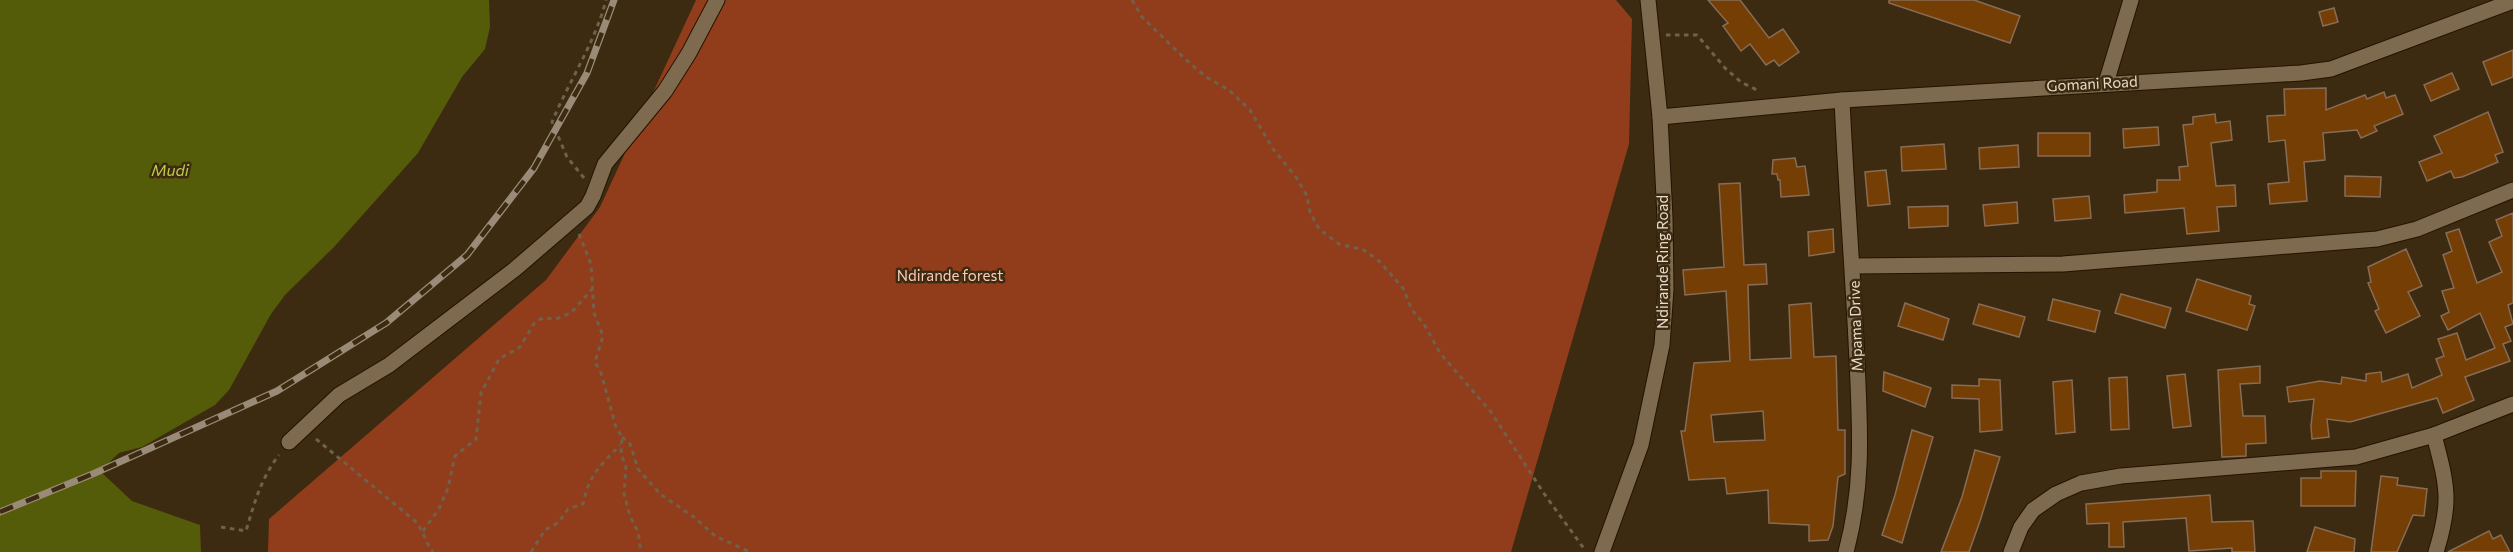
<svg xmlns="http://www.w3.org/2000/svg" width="2513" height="552" font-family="Commissioner,sans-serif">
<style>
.forest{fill:#913d1c}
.water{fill:#545b09}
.building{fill:#743e04;stroke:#886c56;stroke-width:1.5;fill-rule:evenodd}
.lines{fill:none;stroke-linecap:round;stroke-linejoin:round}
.minor-casing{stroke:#231300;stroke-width:17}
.path{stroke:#70614a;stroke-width:3;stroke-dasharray:4.5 4.5;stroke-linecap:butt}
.minor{stroke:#7e6b4f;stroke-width:15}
.rail-casing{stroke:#998b77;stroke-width:7}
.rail{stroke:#3c2b10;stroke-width:4.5;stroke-dasharray:14;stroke-linecap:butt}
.labels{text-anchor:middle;stroke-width:5;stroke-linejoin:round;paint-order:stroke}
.street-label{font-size:15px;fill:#e6dbcc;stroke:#3c2b10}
.park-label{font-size:15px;fill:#fdccba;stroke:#3c2b10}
.water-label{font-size:16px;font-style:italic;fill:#becc4b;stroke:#3c2b10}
</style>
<rect width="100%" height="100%" fill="#3c2b10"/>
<!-- forest -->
<path class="forest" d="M 696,0 L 1616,0 L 1632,19 L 1629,144 L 1511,552 L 268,552 L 269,519 L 546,280 L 600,207 Z"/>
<!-- water -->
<path class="water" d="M 0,0 L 489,0 L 490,27 L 485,49 L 462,77 L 418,153 L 334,247 L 285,295 L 271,314 L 229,390 L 215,405 L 142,447 L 119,453 L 100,471 L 132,501 L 200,525 L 201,552 L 0,552 Z"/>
<!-- building -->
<g class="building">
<path d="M 1708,0 L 1740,0 L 1769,38 L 1783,29 L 1799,52 L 1779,66 L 1774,60 L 1766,65 L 1750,44 L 1741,51 L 1723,26 L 1728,23 Z"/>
<path d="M 1889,0 L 1974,0 L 2020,16 L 2010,43 L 1889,3 Z"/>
<path d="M 2334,8 L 2338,22 L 2323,26 L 2319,12 Z"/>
<path d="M 2513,50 L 2513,77 L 2492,85 L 2483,62 Z"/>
<path d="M 2452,73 L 2459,89 L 2431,101 L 2424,85 Z"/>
<path d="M 2326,88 L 2326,110 L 2365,95 L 2367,99 L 2384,92 L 2386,98 L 2395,95 L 2403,114 L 2374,126 L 2377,131 L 2361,138 L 2357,130 L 2323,133 L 2325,160 L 2304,162 L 2307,201 L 2270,204 L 2268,184 L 2289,182 L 2285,140 L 2269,142 L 2267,116 L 2285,115 L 2284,89 Z"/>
<path d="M 2488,112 L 2503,152 L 2495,155 L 2498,162 L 2462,177 L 2454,178 L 2451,171 L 2427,181 L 2419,162 L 2442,153 L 2434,136 Z"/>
<path d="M 2215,114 L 2216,123 L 2230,121 L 2232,140 L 2211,143 L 2216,186 L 2235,185 L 2236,206 L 2217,207 L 2219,231 L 2187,234 L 2184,208 L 2125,213 L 2124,195 L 2157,192 L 2157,180 L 2180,180 L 2179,167 L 2188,166 L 2183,125 L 2193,124 L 2193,117 Z"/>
<path d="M 2158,127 L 2159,145 L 2124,148 L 2123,129 Z"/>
<rect x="2038" y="133" width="52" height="23"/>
<path d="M 1944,144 L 1946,169 L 1902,171 L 1901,147 Z"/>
<path d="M 2018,145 L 2019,167 L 1980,169 L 1979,148 Z"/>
<path d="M 1795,158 L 1797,167 L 1805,166 L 1809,195 L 1781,197 L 1780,180 L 1778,180 L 1777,174 L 1772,174 L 1773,160 Z"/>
<path d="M 1886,170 L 1890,204 L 1868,206 L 1865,172 Z"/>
<path d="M 2345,176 L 2381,177 L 2380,197 L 2345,196 Z"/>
<path d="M 1740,183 L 1744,265 L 1766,264 L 1767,284 L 1748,285 L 1750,360 L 1791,358 L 1789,305 L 1811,303 L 1814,357 L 1836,356 L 1838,430 L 1845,430 L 1845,474 L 1838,477 L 1833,526 L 1828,540 L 1809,541 L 1809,525 L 1769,523 L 1768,490 L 1727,494 L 1725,478 L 1689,480 L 1681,431 L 1685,431 L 1694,363 L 1730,361 L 1726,291 L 1685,295 L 1683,270 L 1724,267 L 1719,184 ZM 1763,411 L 1765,440 L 1714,442 L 1711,415 Z"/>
<path d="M 2089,196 L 2091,218 L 2055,221 L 2053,199 Z"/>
<path d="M 2017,202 L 2018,223 L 1985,226 L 1983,205 Z"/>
<path d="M 1948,206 L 1948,226 L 1909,228 L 1908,207 Z"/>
<path d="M 2513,213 L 2513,303 L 2508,305 L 2513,324 L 2505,327 L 2511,341 L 2503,344 L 2510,361 L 2465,377 L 2474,400 L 2443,413 L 2437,398 L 2350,422 L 2327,419 L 2329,437 L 2312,439 L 2311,426 L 2314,399 L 2289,402 L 2287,387 L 2320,381 L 2341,384 L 2342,377 L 2366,381 L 2366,374 L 2381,372 L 2382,382 L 2408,374 L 2412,388 L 2442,375 L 2436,359 L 2444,356 L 2438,339 L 2457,333 L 2466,360 L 2495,348 L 2480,313 L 2448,330 L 2441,316 L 2449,312 L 2442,291 L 2454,288 L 2443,255 L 2452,251 L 2446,233 L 2459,229 L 2477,283 L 2502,272 L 2489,242 L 2502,236 L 2496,220 Z"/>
<path d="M 1833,229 L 1834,252 L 1809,256 L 1808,232 Z"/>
<path d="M 2406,249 L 2422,286 L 2408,292 L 2420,316 L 2386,333 L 2375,311 L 2379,309 L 2368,283 L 2371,282 L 2368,267 Z"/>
<path d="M 2197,279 L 2251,296 L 2249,304 L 2255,306 L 2247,330 L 2186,311 Z"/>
<path d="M 2121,294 L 2171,308 L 2165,328 L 2115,313 Z"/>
<path d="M 2053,299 L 2100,311 L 2095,332 L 2048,320 Z"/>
<path d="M 1905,303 L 1949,319 L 1943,340 L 1898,326 Z"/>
<path d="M 1979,304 L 2025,317 L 2019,337 L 1973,324 Z"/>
<path d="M 2260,366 L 2260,383 L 2240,384 L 2243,416 L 2265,416 L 2266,443 L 2246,444 L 2246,456 L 2222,457 L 2218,370 Z"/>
<path d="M 1884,372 L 1931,388 L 1925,407 L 1883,391 Z"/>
<path d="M 2185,374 L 2191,426 L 2173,428 L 2167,376 Z"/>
<path d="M 2127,377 L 2129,429 L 2111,430 L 2109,378 Z"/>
<path d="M 1979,379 L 2000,380 L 2002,430 L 1980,432 L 1979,399 L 1952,398 L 1952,385 L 1979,386 Z"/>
<path d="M 2072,380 L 2075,432 L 2056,434 L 2053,382 Z"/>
<path d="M 1912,430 L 1933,437 L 1902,543 L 1882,535 L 1895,495 Z"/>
<path d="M 1975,450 L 2000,457 L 1980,521 L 1969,552 L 1941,552 L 1962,497 Z"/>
<path d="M 2321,471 L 2356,471 L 2355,506 L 2301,506 L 2301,478 L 2321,478 Z"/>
<path d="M 2381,476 L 2398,478 L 2397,485 L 2427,489 L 2424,516 L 2413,515 L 2397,552 L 2371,552 Z"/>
<path d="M 2210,495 L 2212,522 L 2253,521 L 2255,552 L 2232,552 L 2232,548 L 2189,551 L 2186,518 L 2123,522 L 2124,547 L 2109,547 L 2109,523 L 2087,524 L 2086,504 Z"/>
<path d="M 2315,527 L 2355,539 L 2354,552 L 2307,552 Z"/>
<path d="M 2489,531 L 2493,539 L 2501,535 L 2510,552 L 2448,552 Z"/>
</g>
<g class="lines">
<defs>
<g id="minor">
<path d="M 2106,83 L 2131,0"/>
<path d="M 1842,100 C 1846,187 1853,274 1857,361 C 1860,430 1864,484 1846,552"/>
<path d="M 1660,117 L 1842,100 L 2301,73 L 2331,69 L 2513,1"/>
<path d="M 1853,266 L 2063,264 L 2377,239 L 2417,229 L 2513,190"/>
<path d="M 2434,435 C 2447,485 2452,501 2436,552"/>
<path d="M 289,442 L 339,395 L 389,365 L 515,269 L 587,207 L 593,196 L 605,164 L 665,91 L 689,53 L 717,0"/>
<path d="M 1602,552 L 1641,445 L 1662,345 L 1666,289 L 1665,218 L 1660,117 L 1648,0"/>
<path d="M 2011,552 L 2021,527 L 2033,510 L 2056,494 L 2081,483 L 2121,476 L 2356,457 L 2434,435 L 2513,404"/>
</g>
</defs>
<!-- minor casing -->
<use href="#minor" class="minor-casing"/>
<!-- path -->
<g class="path">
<path d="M 1132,0 L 1142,17 L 1184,58 L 1206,77 L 1229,90 L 1250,110 L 1273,149 L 1296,177 L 1307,196 L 1310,212 L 1319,229 L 1339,244 L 1364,250 L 1379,261 L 1403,288 L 1412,310 L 1424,324 L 1440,353 L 1491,412 L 1545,495 L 1585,550"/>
<path d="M 1666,35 L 1697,35 L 1726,69 L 1741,82 L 1759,91"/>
<path d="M 584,178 L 567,157 L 552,122 C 569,81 595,43 606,0"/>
<path d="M 579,234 L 591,264 L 594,313 L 603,336 L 595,362 L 601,373 L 616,427 L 622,437 L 621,455 L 626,465 L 624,494 L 630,516 L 638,532 L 641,552"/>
<path d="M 622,437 L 630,444 L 638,469 L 660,494 L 694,517 L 715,536 L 750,552"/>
<path d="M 316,439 L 415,521 C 424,531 425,542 433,552"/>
<path d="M 221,527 L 246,531 C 254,504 261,478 279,455"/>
<path d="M 423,531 L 439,509 L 448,488 L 455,456 L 476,439 L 481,393 L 499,359 L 520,347 L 535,322 L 543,318 L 556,319 L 571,313 L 593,288"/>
<path d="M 531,552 L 545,530 L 559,522 L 568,509 L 583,504 C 589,475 600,466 620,445"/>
</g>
<!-- minor -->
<use href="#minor" class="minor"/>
<defs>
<path id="rail" d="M 0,512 L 95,473 L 277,391 L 386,323 L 467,255 L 534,168 L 587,73 L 614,0"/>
</defs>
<!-- rail casing -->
<use href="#rail" class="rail-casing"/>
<!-- rail -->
<use href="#rail" class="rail"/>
</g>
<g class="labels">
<!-- street labels -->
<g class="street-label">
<text transform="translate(2092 84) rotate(-3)" y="5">Gomani Road</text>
<text transform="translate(1663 262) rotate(-90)" y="5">Ndirande Ring Road</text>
<text transform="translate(1856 326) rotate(-92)" y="5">Mpama Drive</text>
</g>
<!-- park labels -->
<g class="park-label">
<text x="950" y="281">Ndirande forest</text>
</g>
<!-- water labels -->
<g class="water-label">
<text x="170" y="176">Mudi</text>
</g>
</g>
</svg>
